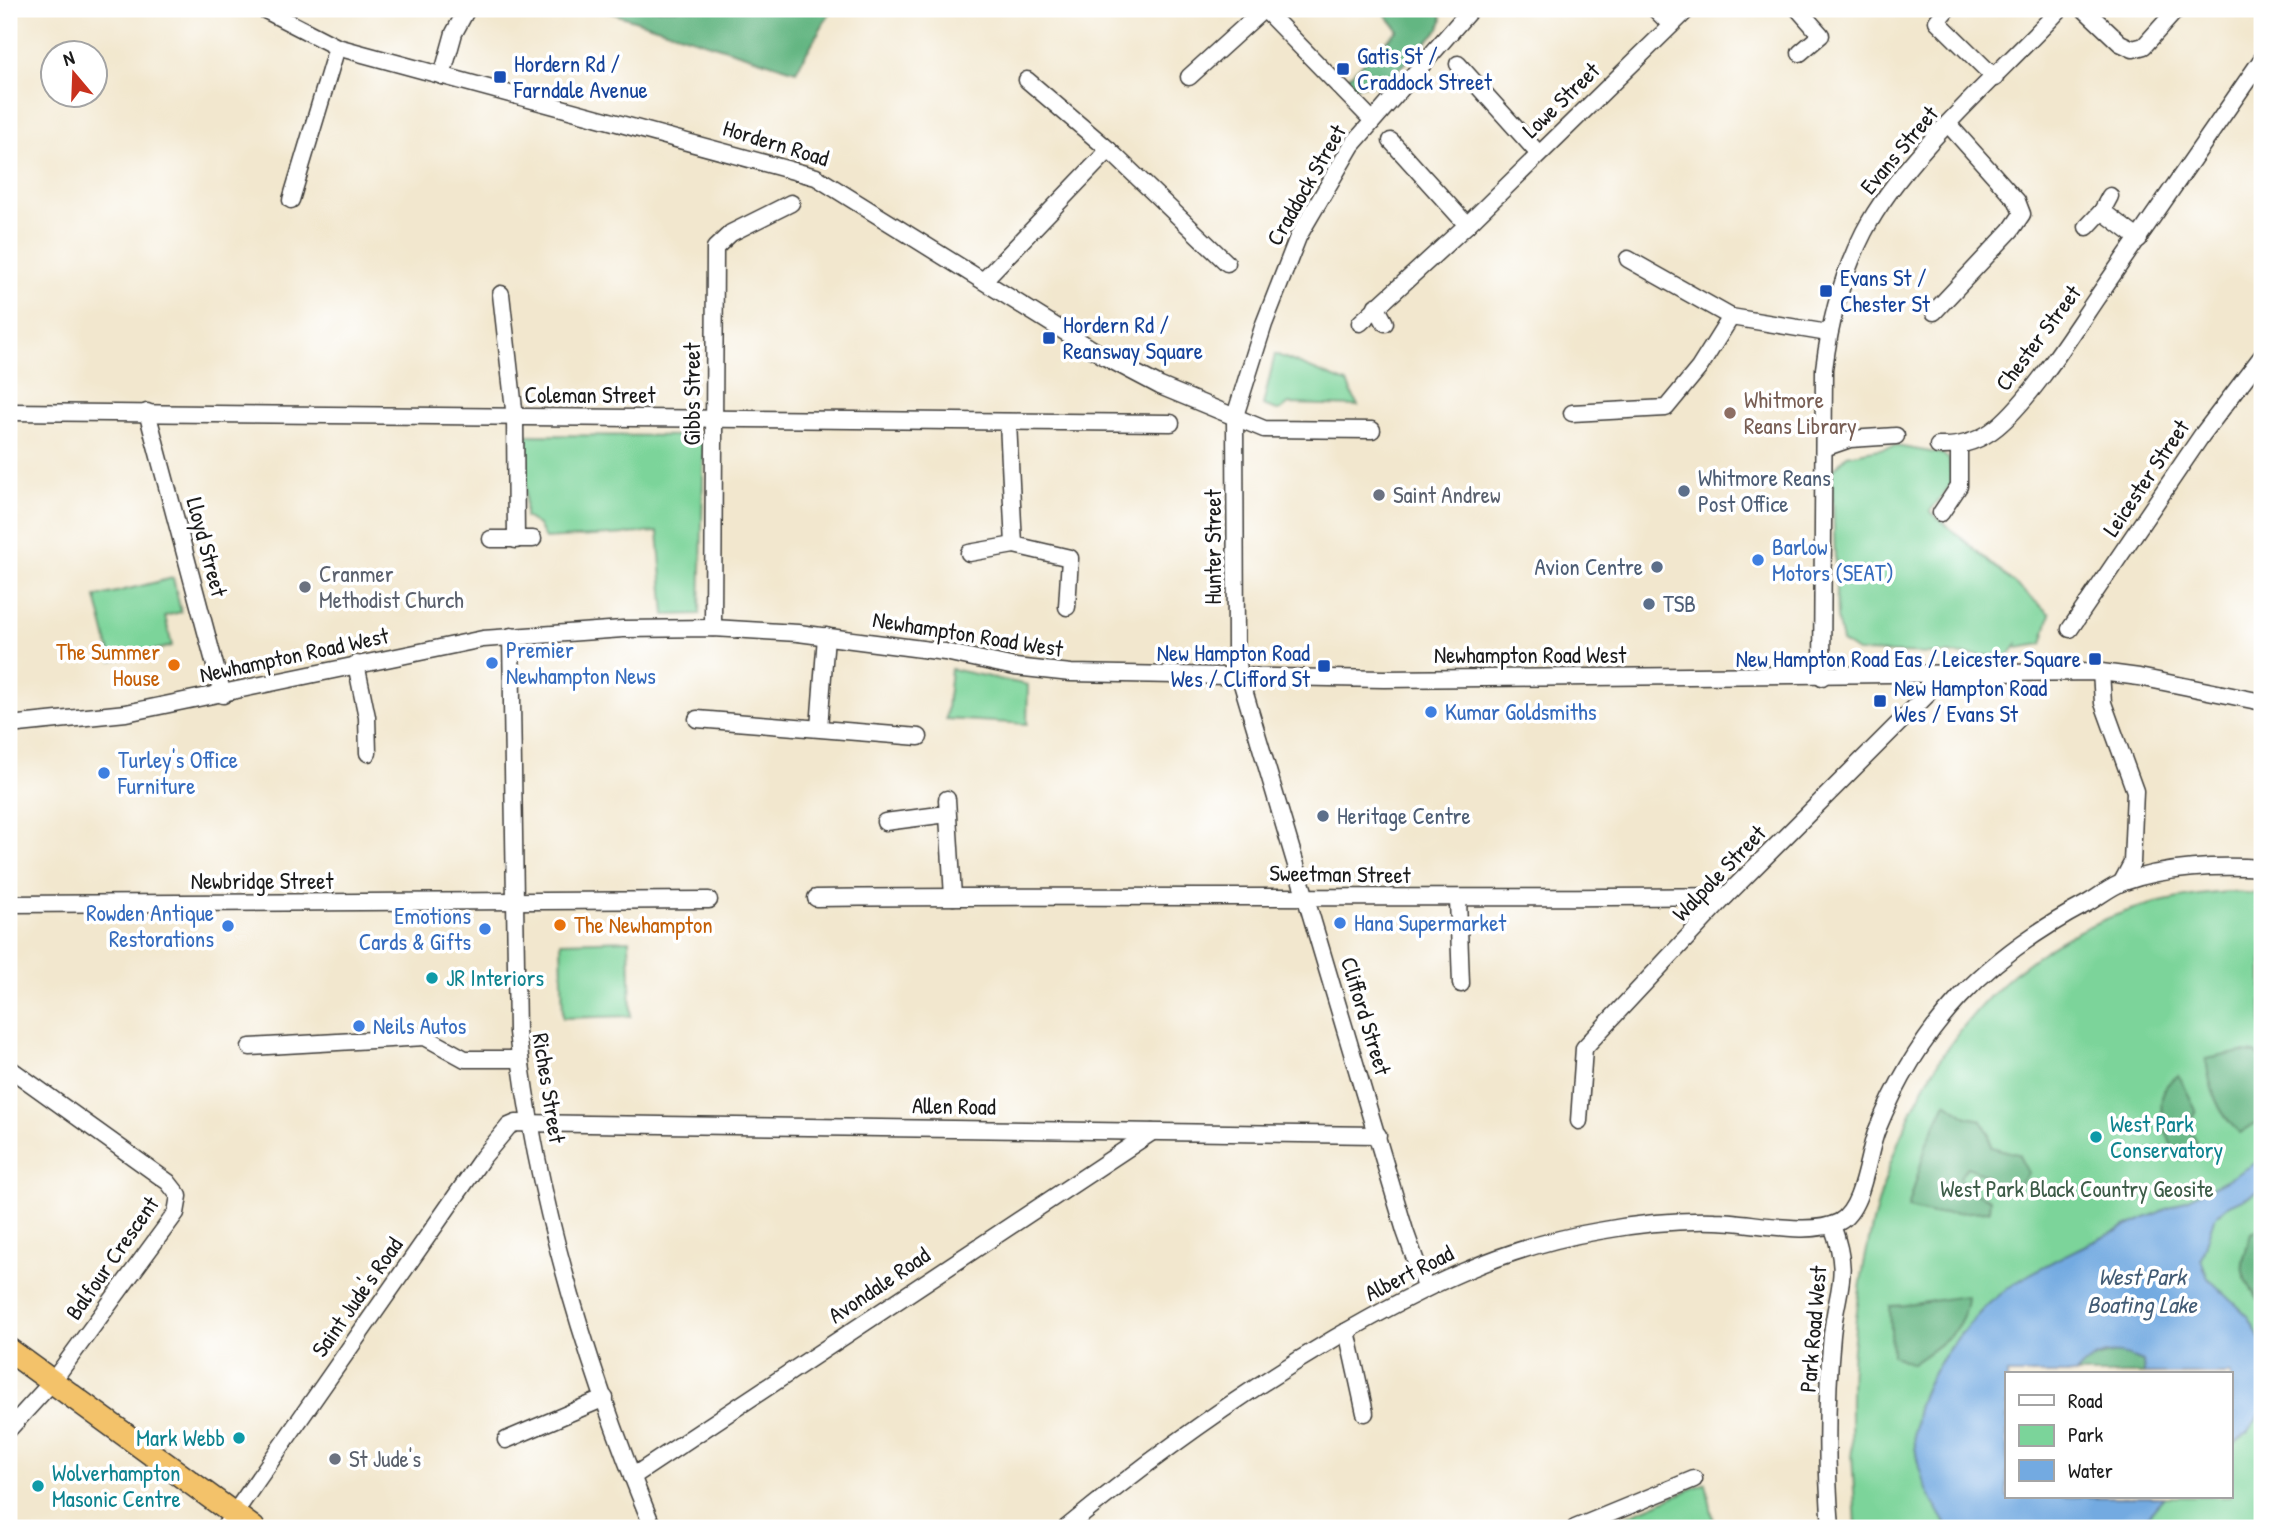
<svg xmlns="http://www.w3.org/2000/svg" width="2271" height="1537" font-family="'Patrick Hand',sans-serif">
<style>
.green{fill:#7bd49a;stroke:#4c785b;stroke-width:2;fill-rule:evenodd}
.forest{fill:#64b682;stroke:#40694f;stroke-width:2}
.water{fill:#73aae1;stroke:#48637e;stroke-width:2}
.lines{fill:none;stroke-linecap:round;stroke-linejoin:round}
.minor-casing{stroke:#3c3a37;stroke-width:19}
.highway-casing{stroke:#3c3a37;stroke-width:26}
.minor{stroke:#fff;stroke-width:16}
.highway{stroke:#f3c26a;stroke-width:23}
.transit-dot{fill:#1a4fb4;stroke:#fff;stroke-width:2.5}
.education-dot{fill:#8d6e63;stroke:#fff;stroke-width:2.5}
.service-dot{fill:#5c6f8a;stroke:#fff;stroke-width:2.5}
.worship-dot{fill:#6b7280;stroke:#fff;stroke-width:2.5}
.shop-dot{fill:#3f7fe0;stroke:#fff;stroke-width:2.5}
.food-dot{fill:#e8710a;stroke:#fff;stroke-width:2.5}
.culture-dot{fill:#0f9aa8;stroke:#fff;stroke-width:2.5}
.labels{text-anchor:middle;stroke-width:7;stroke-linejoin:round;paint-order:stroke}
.transit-label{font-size:23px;fill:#164399;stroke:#fff;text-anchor:start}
.street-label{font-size:23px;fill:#1c1c1c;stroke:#fff}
.education-label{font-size:23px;fill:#785e54;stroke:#fff;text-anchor:start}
.service-label{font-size:23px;fill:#4e5e75;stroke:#fff;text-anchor:start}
.worship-label{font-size:23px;fill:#5b616d;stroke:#fff;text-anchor:start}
.shop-label{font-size:23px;fill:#366cbe;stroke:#fff;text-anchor:start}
.food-label{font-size:23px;fill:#c56008;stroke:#fff;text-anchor:end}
.culture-label{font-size:23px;fill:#0d838f;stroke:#fff;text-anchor:start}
.park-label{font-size:23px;fill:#3d5c48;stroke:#fff}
.water-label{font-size:24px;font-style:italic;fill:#435c75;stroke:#fff}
</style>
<rect width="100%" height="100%" fill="#fff"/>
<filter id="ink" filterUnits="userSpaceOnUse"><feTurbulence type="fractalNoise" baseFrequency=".0143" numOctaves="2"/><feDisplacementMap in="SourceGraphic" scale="14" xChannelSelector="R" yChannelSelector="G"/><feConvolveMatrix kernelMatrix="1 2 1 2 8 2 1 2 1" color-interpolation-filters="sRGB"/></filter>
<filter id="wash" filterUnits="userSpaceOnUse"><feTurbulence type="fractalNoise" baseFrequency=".00686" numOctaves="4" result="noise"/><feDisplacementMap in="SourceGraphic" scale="28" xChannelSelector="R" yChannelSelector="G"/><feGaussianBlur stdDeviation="1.57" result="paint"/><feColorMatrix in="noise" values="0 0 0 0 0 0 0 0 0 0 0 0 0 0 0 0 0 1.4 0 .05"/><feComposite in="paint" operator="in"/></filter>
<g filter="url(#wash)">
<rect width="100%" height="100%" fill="#f2e7ce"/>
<!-- green -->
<g class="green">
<path d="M 1275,354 L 1347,383 L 1358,406 L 1289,404 L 1280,411 L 1263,405 Z"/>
<path d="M 527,435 L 704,436 L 700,614 L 665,615 L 658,532 L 545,539 L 538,525 L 525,517 Z"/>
<path d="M 1896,446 L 1942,454 L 1949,459 L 1952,483 L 1930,511 L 2050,614 L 2042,644 L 2017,648 L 2017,644 L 2009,656 L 1857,652 L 1842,642 L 1837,618 L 1832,471 L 1847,455 Z"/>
<path d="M 173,578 L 181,612 L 165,616 L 172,646 L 112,661 L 96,597 Z"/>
<path d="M 951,669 L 1028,685 L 1027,724 L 946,719 Z"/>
<path d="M 2228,892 L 2262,894 L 2262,1528 L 1856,1528 C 1853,1469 1848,1408 1853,1348 C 1872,1120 1974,910 2228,892 ZM 2007,1374 L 2231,1374 L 2231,1497 L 2007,1497 Z"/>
<path d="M 629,940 L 631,1016 L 563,1018 L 561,942 Z"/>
<path d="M 1706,1483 L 1715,1528 L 1598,1528 Z"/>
</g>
<!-- forest -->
<g class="forest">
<path d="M 599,9 L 832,9 L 796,71 Z"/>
<path d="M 1381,9 L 1440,9 L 1442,20 L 1439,29 L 1386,83 L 1354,86 L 1347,78 L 1398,30 Z"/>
<path d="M 2242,1052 L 2256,1053 L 2262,1059 L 2262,1119 L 2240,1133 C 2217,1113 2210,1089 2206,1059 Z"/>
<path d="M 2179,1075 L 2196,1110 L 2187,1127 L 2196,1140 L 2202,1156 L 2179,1159 C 2168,1141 2154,1107 2166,1087 C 2168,1082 2175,1078 2179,1075 Z"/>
<path d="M 1946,1102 L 1967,1117 L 1982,1120 L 1989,1134 L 1991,1147 L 2018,1154 L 2028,1173 L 2016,1188 L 1991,1186 L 1985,1174 L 1967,1167 L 1960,1177 L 1965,1188 L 1990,1199 L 1989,1211 L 1933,1214 L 1908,1208 L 1927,1143 Z"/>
<path d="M 2262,1227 L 2262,1306 C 2239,1268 2238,1278 2251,1233 Z"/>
<path d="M 1967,1296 C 1966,1330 1939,1346 1912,1364 L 1892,1355 L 1890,1306 C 1916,1306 1941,1298 1967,1296 Z"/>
<path d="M 2120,1352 L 2143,1361 L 2144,1374 L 2076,1374 L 2088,1360 Z"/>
</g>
<!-- water -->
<path class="water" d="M 2262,1159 L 2262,1190 L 2229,1205 L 2214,1218 L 2201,1259 L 2208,1278 L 2249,1317 L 2262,1344 L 2262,1411 L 2248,1432 L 2231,1446 L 2231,1374 L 2144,1374 L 2143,1361 C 2115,1349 2096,1350 2076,1374 L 2007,1374 L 2007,1497 L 2164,1497 L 2144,1520 L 2132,1528 L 1948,1528 C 1900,1455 1903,1402 1960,1335 C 1976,1316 1993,1297 2014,1284 C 2092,1234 2184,1209 2262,1159 Z"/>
</g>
<g filter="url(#ink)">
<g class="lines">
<defs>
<g id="minor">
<path d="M 263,9 L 337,47 L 816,177 L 1105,357 L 1160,386 L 1264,429 L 1372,430"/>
<path d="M 1264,9 L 1372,120"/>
<path d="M 1655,9 L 1671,25"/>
<path d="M 1798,9 L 1821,35 L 1800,53"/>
<path d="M 1947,9 L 1937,21 L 1995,78"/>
<path d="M 2084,9 L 2120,43 L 2133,49 L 2144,46 L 2177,9"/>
<path d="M 1458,64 L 1538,153"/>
<path d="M 442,76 L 454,33 L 467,9"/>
<path d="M 1189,77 L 1264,9"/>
<path d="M 1027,80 L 1109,150 L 1227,263"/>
<path d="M 1391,141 L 1467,225"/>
<path d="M 291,200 L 337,47"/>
<path d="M 2102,211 L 2139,239"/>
<path d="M 2087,227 L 2102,211 L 2110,196"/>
<path d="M 1628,259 L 1731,317 L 1828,333"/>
<path d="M 984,280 L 1109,150"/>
<path d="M 501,294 L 515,418 L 516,540"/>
<path d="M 1376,306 L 1385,323"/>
<path d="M 1934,312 L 2011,230 L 2022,214 L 2017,201 L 1949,125"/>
<path d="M 1360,323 L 1467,225 L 1688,9"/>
<path d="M 9,412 L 1171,423"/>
<path d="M 147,412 L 223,695"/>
<path d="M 1572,413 L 1666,408 L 1699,368 L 1731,317"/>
<path d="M 1008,422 L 1014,545"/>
<path d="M 1938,446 C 1959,447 1980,441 1997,427 C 2031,399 2072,334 2098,296 C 2153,217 2208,138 2262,59"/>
<path d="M 1824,448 L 1850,439 L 1896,436"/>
<path d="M 1941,513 L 1959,486 L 1959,446"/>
<path d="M 491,539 L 533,539"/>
<path d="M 969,553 L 1014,545 L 1070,558 L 1067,607"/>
<path d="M 713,628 L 715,248 L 731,233 L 791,203"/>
<path d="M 2070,629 L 2202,435 L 2262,356"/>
<path d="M 511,636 L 517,1032 C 536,1202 588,1371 653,1528"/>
<path d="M 356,664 L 367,717 L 368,753"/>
<path d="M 2101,672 L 2103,703 L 2135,791 L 2132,863 L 2122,882"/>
<path d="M 1822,677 L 1824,369 C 1830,321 1842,275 1864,232 C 1904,155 2000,74 2060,9"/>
<path d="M 697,719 L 919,737"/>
<path d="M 9,725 L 126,713 L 483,639 L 623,629 L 713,628 L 798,633 L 945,652 L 1015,667 L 1071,673 L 1384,679 L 2101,672 L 2139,677 L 2262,702"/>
<path d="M 819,728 L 826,636"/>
<path d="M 947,799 L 953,897"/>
<path d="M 885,822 L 947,814"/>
<path d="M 816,898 C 1120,894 1423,900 1726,896"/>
<path d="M 1458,899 L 1461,984"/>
<path d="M 9,904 L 709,900"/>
<path d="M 250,1047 L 425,1037 L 465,1059 L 520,1059"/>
<path d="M 9,1068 L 168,1182 L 179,1196 L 176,1213 L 52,1382 L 9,1429"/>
<path d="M 1579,1121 L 1584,1048 L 1726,896 L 1926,696 L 1930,675"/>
<path d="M 1425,1287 L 1405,1231 L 1240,677 L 1236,650 L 1235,416 L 1264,324 L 1298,237 L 1352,145 L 1471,9"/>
<path d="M 1347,1331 L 1365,1413"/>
<path d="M 506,1440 L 605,1398"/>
<path d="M 632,1477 L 1152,1132"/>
<path d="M 224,1528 L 483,1157 L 509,1126 L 516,1123 L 1378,1135"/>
<path d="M 1066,1528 C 1151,1458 1240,1394 1335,1338 C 1419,1289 1502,1247 1599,1231 C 1637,1224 1676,1220 1715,1221 C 1748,1221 1810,1237 1839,1222 C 1864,1209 1867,1154 1877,1130 C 1920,1024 1986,957 2086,904 C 2099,897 2111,886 2124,882 C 2165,867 2219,865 2262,868"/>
<path d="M 1575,1528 L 1694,1479"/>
<path d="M 1831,1528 C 1826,1465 1826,1399 1832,1335 C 1837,1286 1851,1277 1832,1225"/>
</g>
<path id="highway" d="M 9,1350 L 253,1528"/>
</defs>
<!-- minor casing -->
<use href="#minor" class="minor-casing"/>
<!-- highway casing -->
<use href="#highway" class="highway-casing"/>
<!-- minor -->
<use href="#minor" class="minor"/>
<!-- highway -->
<use href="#highway" class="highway"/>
</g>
</g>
<!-- markers -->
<g class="transit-dot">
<rect x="1336" y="62" width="14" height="14" rx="3.5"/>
<rect x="493" y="70" width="14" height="14" rx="3.5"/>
<rect x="1819" y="284" width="14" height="14" rx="3.5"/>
<rect x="1042" y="331" width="14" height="14" rx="3.5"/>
<rect x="2088" y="652" width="14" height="14" rx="3.5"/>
<rect x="1317" y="659" width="14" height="14" rx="3.5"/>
<rect x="1873" y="694" width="14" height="14" rx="3.5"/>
</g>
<circle class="education-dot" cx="1730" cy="413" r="7"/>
<g class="service-dot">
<circle cx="1684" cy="491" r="7"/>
<circle cx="1657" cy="567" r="7"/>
<circle cx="1649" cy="604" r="7"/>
<circle cx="1323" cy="816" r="7"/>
</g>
<g class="worship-dot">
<circle cx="1379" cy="495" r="7"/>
<circle cx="305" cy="587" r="7"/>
<circle cx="335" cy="1459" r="7"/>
</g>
<g class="shop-dot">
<circle cx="1758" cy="560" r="7"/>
<circle cx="492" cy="663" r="7"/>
<circle cx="1431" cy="712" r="7"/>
<circle cx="104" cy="773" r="7"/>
<circle cx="1340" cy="923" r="7"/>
<circle cx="228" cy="926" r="7"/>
<circle cx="485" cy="929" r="7"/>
<circle cx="359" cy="1026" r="7"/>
</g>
<g class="food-dot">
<circle cx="174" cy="665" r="7"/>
<circle cx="560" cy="925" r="7"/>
</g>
<g class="culture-dot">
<circle cx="432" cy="978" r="7"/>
<circle cx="2096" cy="1137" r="7"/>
<circle cx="239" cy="1438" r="7"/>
<circle cx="38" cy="1486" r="7"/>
</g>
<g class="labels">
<!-- transit labels -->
<g class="transit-label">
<text x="1357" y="64">Gatis St /<tspan x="1357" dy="26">Craddock Street</tspan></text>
<text x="514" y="72">Hordern Rd /<tspan x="514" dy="26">Farndale Avenue</tspan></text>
<text x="1840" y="286">Evans St /<tspan x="1840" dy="26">Chester St</tspan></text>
<text x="1063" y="333">Hordern Rd /<tspan x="1063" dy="26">Reansway Square</tspan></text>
<text x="1310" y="661" text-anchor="end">New Hampton Road<tspan x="1310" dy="26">Wes / Clifford St</tspan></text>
<text x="2081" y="667" text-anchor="end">New Hampton Road Eas / Leicester Square</text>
<text x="1894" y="696">New Hampton Road<tspan x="1894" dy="26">Wes / Evans St</tspan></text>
</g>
<!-- street labels -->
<g class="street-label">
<text transform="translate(1561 100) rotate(-44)" y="8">Lowe Street</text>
<text transform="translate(776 143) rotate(17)" y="8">Hordern Road</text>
<text transform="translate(1899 150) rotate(-50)" y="8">Evans Street</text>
<text transform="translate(1306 185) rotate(-60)" y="8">Craddock Street</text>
<text transform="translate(2038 338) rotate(-53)" y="8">Chester Street</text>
<text transform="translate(692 394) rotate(-90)" y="8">Gibbs Street</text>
<text x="590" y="403">Coleman Street</text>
<text transform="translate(2146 478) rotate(-56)" y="8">Leicester Street</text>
<text transform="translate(207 547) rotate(75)" y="8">Lloyd Street</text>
<text transform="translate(1213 547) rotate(-90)" y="8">Hunter Street</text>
<text transform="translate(968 634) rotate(9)" y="8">Newhampton Road West</text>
<text transform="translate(294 655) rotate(-12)" y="8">Newhampton Road West</text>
<text x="1530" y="663">Newhampton Road West</text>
<text transform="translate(1719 873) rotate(-46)" y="8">Walpole Street</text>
<text transform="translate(1340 874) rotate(1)" y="8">Sweetman Street</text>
<text x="262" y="889">Newbridge Street</text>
<text transform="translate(1366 1016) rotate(73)" y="8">Clifford Street</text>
<text transform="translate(549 1088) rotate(81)" y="8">Riches Street</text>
<text transform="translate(954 1106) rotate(1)" y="8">Allen Road</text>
<text transform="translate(112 1258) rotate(-55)" y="8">Balfour Crescent</text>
<text transform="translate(1409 1273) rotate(-27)" y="8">Albert Road</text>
<text transform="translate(879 1285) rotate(-34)" y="8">Avondale Road</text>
<text transform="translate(357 1297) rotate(-55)" y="8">Saint Jude's Road</text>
<text transform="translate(1813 1329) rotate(-85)" y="8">Park Road West</text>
</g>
<!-- education labels -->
<g class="education-label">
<text x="1744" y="408">Whitmore<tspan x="1744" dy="26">Reans Library</tspan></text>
</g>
<!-- service labels -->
<g class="service-label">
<text x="1698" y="486">Whitmore Reans<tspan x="1698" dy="26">Post Office</tspan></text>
<text x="1643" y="575" text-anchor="end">Avion Centre</text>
<text x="1663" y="612">TSB</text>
<text x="1337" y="824">Heritage Centre</text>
</g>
<!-- worship labels -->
<g class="worship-label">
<text x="1393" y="503">Saint Andrew</text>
<text x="319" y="582">Cranmer<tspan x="319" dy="26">Methodist Church</tspan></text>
<text x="349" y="1467">St Jude's</text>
</g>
<!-- shop labels -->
<g class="shop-label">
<text x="1772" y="555">Barlow<tspan x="1772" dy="26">Motors (SEAT)</tspan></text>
<text x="506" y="658">Premier<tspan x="506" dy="26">Newhampton News</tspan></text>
<text x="1445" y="720">Kumar Goldsmiths</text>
<text x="118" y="768">Turley's Office<tspan x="118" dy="26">Furniture</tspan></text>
<text x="214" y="921" text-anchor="end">Rowden Antique<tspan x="214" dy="26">Restorations</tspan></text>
<text x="471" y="924" text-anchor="end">Emotions<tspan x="471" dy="26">Cards &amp; Gifts</tspan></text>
<text x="1354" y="931">Hana Supermarket</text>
<text x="373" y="1034">Neils Autos</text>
</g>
<!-- food labels -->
<g class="food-label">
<text x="160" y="660">The Summer<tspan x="160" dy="26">House</tspan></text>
<text x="574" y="933" text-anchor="start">The Newhampton</text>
</g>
<!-- culture labels -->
<g class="culture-label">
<text x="446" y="986">JR Interiors</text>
<text x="2110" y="1132">West Park<tspan x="2110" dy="26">Conservatory</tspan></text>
<text x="225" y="1446" text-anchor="end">Mark Webb</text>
<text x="52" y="1481">Wolverhampton<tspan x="52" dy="26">Masonic Centre</tspan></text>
</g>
<!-- park labels -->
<g class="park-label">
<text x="2077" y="1197">West Park Black Country Geosite</text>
</g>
<!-- water labels -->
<g class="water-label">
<text x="2142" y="1285">West Park<tspan x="2142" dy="28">Boating Lake</tspan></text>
</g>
</g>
<!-- margin -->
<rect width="2271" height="1537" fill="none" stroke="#fff" stroke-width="35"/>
<!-- legend -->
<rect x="2005" y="1372" width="228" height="126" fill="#ffffff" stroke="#a4a4a4" stroke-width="2"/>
<rect x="2019" y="1395" width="35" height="10" fill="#ffffff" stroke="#a4a4a4" stroke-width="2"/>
<text x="2068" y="1408" font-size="21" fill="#1c1c1c">Road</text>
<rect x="2019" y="1425" width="35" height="21" fill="#7bd49a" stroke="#a4a4a4" stroke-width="2"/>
<text x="2068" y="1442" font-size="21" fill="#1c1c1c">Park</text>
<rect x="2019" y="1460" width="35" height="21" fill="#73aae1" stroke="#a4a4a4" stroke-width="2"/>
<text x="2068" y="1478" font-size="21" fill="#1c1c1c">Water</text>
<!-- north arrow -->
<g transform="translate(74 74) rotate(341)"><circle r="33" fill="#ffffff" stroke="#a4a4a4" stroke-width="2"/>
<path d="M0-5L12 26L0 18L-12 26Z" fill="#c8321e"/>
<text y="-10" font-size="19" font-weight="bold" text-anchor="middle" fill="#1c1c1c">N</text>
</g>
</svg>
